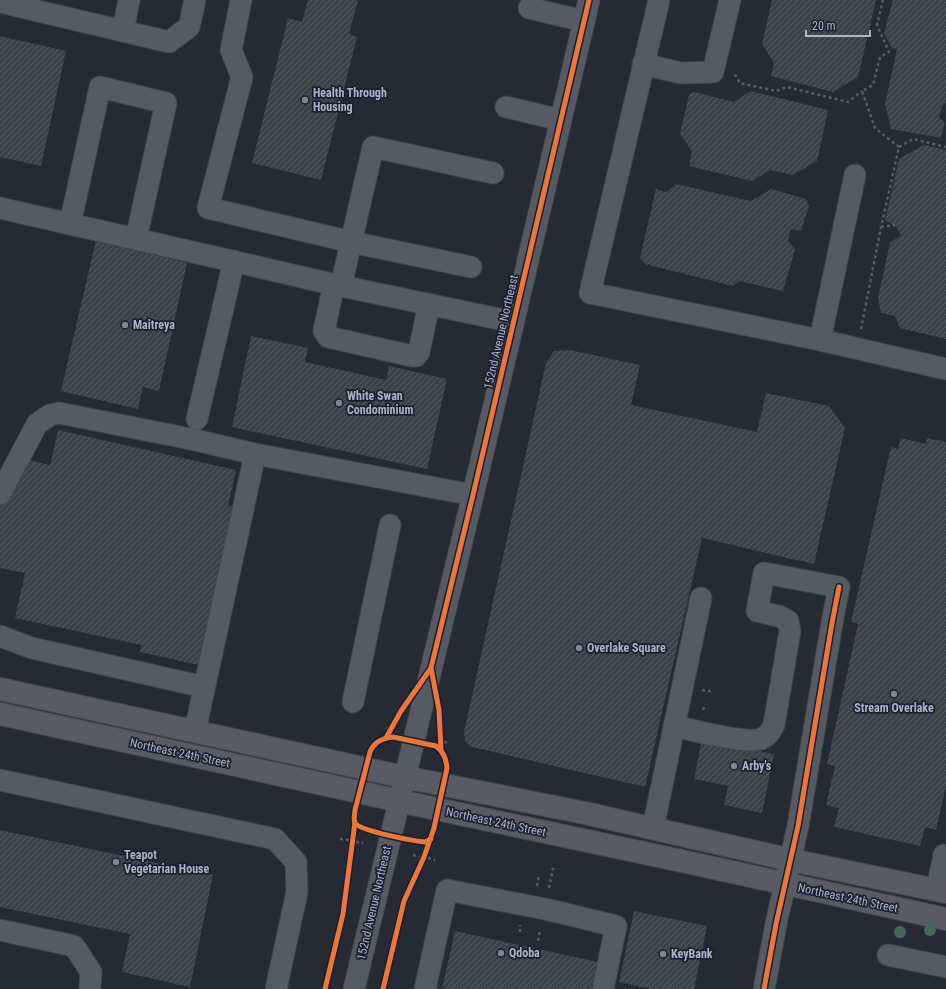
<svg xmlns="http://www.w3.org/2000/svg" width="946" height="989" font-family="'Roboto Condensed',sans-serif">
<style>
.building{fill:url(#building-hatch)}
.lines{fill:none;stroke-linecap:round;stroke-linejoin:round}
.minor-casing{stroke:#42454d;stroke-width:23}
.major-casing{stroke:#434751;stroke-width:24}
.path{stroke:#585c64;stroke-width:2.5;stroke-dasharray:3 3;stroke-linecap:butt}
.minor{stroke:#565a62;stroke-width:21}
.major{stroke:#585b64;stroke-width:22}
.cycleway-casing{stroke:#19202f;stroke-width:8}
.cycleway{stroke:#f07635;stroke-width:5}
.tree{fill:#496658}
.poi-dot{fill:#7f8493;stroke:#19202f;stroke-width:1.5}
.labels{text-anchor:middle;stroke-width:3.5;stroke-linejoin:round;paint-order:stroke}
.poi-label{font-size:12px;font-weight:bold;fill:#afb5c6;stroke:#19202f;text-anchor:start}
.street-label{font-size:12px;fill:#afb5c6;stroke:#19202f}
</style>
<defs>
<pattern id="building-hatch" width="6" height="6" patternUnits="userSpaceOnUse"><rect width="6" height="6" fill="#3d414a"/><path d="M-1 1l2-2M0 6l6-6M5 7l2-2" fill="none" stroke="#565a63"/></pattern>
</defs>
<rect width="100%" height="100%" fill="#262a34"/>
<!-- building -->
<g class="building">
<path d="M 308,0 L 358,0 L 349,34 L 357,37 L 321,180 L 252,163 L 288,18 L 302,22 Z"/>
<path d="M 772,0 L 876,0 L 858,77 L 833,92 L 771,76 L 774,63 L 762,44 Z"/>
<path d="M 893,0 L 946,0 L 946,103 L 942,106 L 939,118 L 945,122 L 941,138 L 891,129 L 885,104 L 897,49 L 892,48 L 884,33 Z"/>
<path d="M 0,36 L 66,51 L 41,166 L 0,157 Z"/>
<path d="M 751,91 L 828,110 L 817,161 L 793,175 L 770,170 L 752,181 L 689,166 L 692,151 L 680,134 L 689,95 L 694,92 L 734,102 Z"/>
<path d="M 924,145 L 946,150 L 946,339 L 900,328 L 895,316 L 881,313 L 878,298 L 890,243 L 901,235 L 895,225 L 885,221 L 899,159 Z"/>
<path d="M 676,184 L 751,201 L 771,189 L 806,199 L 809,206 L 801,231 L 791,229 L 788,241 L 795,249 L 783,291 L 739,281 L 733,286 L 645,264 L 640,258 L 656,189 L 666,192 Z"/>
<path d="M 96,240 L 187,263 L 159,391 L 143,387 L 138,409 L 61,391 Z"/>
<path d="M 251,336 L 308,348 L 305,362 L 386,380 L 389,366 L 447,379 L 427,469 L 232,427 Z"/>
<path d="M 570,350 L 640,365 L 631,405 L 757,432 L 766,393 L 829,406 L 845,428 L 814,564 L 702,538 L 645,787 L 472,747 L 465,741 L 464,732 L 546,363 L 554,351 Z"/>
<path d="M 58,430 L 236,470 L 228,506 L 238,508 L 203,666 L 140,652 L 141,645 L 15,618 L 25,573 L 0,568 L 0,506 L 24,459 L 50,465 Z"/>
<path d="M 901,438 L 926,444 L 927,438 L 946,442 L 946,786 L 936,830 L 925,827 L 920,846 L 834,827 L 839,808 L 826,805 L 835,766 L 827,764 L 858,624 L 851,622 L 891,447 L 898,449 Z"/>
<path d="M 702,739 L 774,754 L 762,813 L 724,805 L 728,786 L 694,779 Z"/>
<path d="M 0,830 L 213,875 L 190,987 L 122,972 L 130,934 L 0,907 Z"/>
<path d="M 634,911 L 707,926 L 694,989 L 650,989 L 619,982 Z"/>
<path d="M 455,931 L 598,962 L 592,989 L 442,989 Z"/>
</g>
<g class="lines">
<defs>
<g id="minor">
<path d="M 241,0 L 231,50 L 242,77 L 208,208 L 351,242 L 471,267"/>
<path d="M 659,0 L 590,293 L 820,340 L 946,369"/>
<path d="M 0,2 L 169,42 L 189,27 L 195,0"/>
<path d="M 529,8 L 584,21"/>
<path d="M 123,31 L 129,0"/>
<path d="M 643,64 L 681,73 L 713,72 L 730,0"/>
<path d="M 506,107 L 561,120"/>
<path d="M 0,208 L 341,286 L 513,322"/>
<path d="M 70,224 L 100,87 L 166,103 L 136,239"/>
<path d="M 334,284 L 324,331 L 328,337 L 412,356 L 416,356 L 419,352 L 429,304"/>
<path d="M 341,286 L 373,147 L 493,173"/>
<path d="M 820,340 L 855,175"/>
<path d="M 197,419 L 234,261"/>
<path d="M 0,494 L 37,424 L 50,415 L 59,413 L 191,439 L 255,454 L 473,495"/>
<path d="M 0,636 L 32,648 L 204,687"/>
<path d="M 353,702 L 390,525"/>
<path d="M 674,726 C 691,730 747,744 761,739 C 768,736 770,732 774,725 L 790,631 L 788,621 L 779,616 L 757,611 L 764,573 L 839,587 L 832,623 L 798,826 L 776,924 L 764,989"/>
<path d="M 195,731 L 255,454"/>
<path d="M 0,780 L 275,839 L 296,862 L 297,892 L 276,989"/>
<path d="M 653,828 L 701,598"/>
<path d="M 937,890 L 944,855"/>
<path d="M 0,930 L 74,946 L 91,972 L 90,989"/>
<path d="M 888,955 L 946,967"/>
<path d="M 354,989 L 473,495 L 589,0"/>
<path d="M 425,989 L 447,890 L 545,909 L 616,926 L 603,989"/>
</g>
<g id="major">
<path d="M 0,689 L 404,777 L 585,813 L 791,860 L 946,892"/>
<path d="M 0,714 L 350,790 L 399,801 L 682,861 L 946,919"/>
</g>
</defs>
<!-- minor casing -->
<use href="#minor" class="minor-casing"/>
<!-- major casing -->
<use href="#major" class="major-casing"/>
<!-- path -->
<g class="path">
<path d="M 734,75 L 736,76 L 740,83 L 776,91 L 787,87 L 848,102 L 862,91"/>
<path d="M 899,147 L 913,139 L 946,147"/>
<path d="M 881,227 L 895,225"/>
<path d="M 861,329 L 881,227 L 899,147 L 875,128 L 862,91 L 873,85 L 880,57 L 889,52 L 877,25 L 883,0"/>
<path d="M 702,690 L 714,692"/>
<path d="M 703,710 L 705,704"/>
<path d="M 386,728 L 388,729"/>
<path d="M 444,742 L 449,743"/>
<path d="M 340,839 L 349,840"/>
<path d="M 356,842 L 363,843"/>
<path d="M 413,855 L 420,857"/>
<path d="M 428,858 L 435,860"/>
<path d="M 537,886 L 539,874"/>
<path d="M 549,888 L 553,868"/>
<path d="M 520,932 L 520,925"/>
<path d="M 538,941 L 540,930"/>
<path d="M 631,989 L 632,989"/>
</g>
<!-- minor -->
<use href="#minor" class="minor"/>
<!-- major -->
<use href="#major" class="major"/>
<defs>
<g id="cycleway">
<path d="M 431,668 L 439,710 L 441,750"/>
<path d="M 386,738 L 401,711 L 431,668 L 473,495 L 589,0"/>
<path d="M 325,989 L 343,914 L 355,822"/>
<path d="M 383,989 L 404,901 L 424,857 L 434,828 L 447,768 C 446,759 444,752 436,746 L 393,737 C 382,738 374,742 370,752 L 355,810 C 355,814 353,819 355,823 C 360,831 414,841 425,842 L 431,839"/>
<path d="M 764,989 L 776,924 L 798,826 L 832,623 L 839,587"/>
</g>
</defs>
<!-- cycleway casing -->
<use href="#cycleway" class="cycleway-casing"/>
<!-- cycleway -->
<use href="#cycleway" class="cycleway"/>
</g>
<!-- trees -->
<g class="tree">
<circle cx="930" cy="930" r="6"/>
<circle cx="900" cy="932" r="6"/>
</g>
<!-- markers -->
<g class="poi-dot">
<circle cx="305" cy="100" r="4"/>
<circle cx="125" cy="325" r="4"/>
<circle cx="339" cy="403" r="4"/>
<circle cx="579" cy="648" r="4"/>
<circle cx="894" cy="694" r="4"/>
<circle cx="734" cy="766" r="4"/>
<circle cx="116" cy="862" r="4"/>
<circle cx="501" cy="953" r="4"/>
<circle cx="663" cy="954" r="4"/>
</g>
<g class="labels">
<!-- poi labels -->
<g class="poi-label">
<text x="313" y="97">Health Through<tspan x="313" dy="14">Housing</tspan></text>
<text x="133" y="329">Maitreya</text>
<text x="347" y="400">White Swan<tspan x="347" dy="14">Condominium</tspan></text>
<text x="587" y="652">Overlake Square</text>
<text x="894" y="712" text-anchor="middle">Stream Overlake</text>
<text x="742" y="770">Arby's</text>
<text x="124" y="859">Teapot<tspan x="124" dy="14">Vegetarian House</tspan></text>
<text x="509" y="957">Qdoba</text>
<text x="671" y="958">KeyBank</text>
</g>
<!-- street labels -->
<g class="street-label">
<text transform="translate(501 332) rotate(-77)" y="4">152nd Avenue Northeast</text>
<text transform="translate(180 753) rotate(12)" y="4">Northeast 24th Street</text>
<text transform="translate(496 822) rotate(12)" y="4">Northeast 24th Street</text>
<text transform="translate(848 898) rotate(12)" y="4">Northeast 24th Street</text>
<text transform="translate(374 903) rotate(-77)" y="4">152nd Avenue Northeast</text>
</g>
</g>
<!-- scale -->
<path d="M806 30v6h64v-6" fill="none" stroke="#afb5c6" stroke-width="2"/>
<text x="812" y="30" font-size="12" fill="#afb5c6" stroke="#19202f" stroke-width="3" paint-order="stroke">20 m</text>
</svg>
